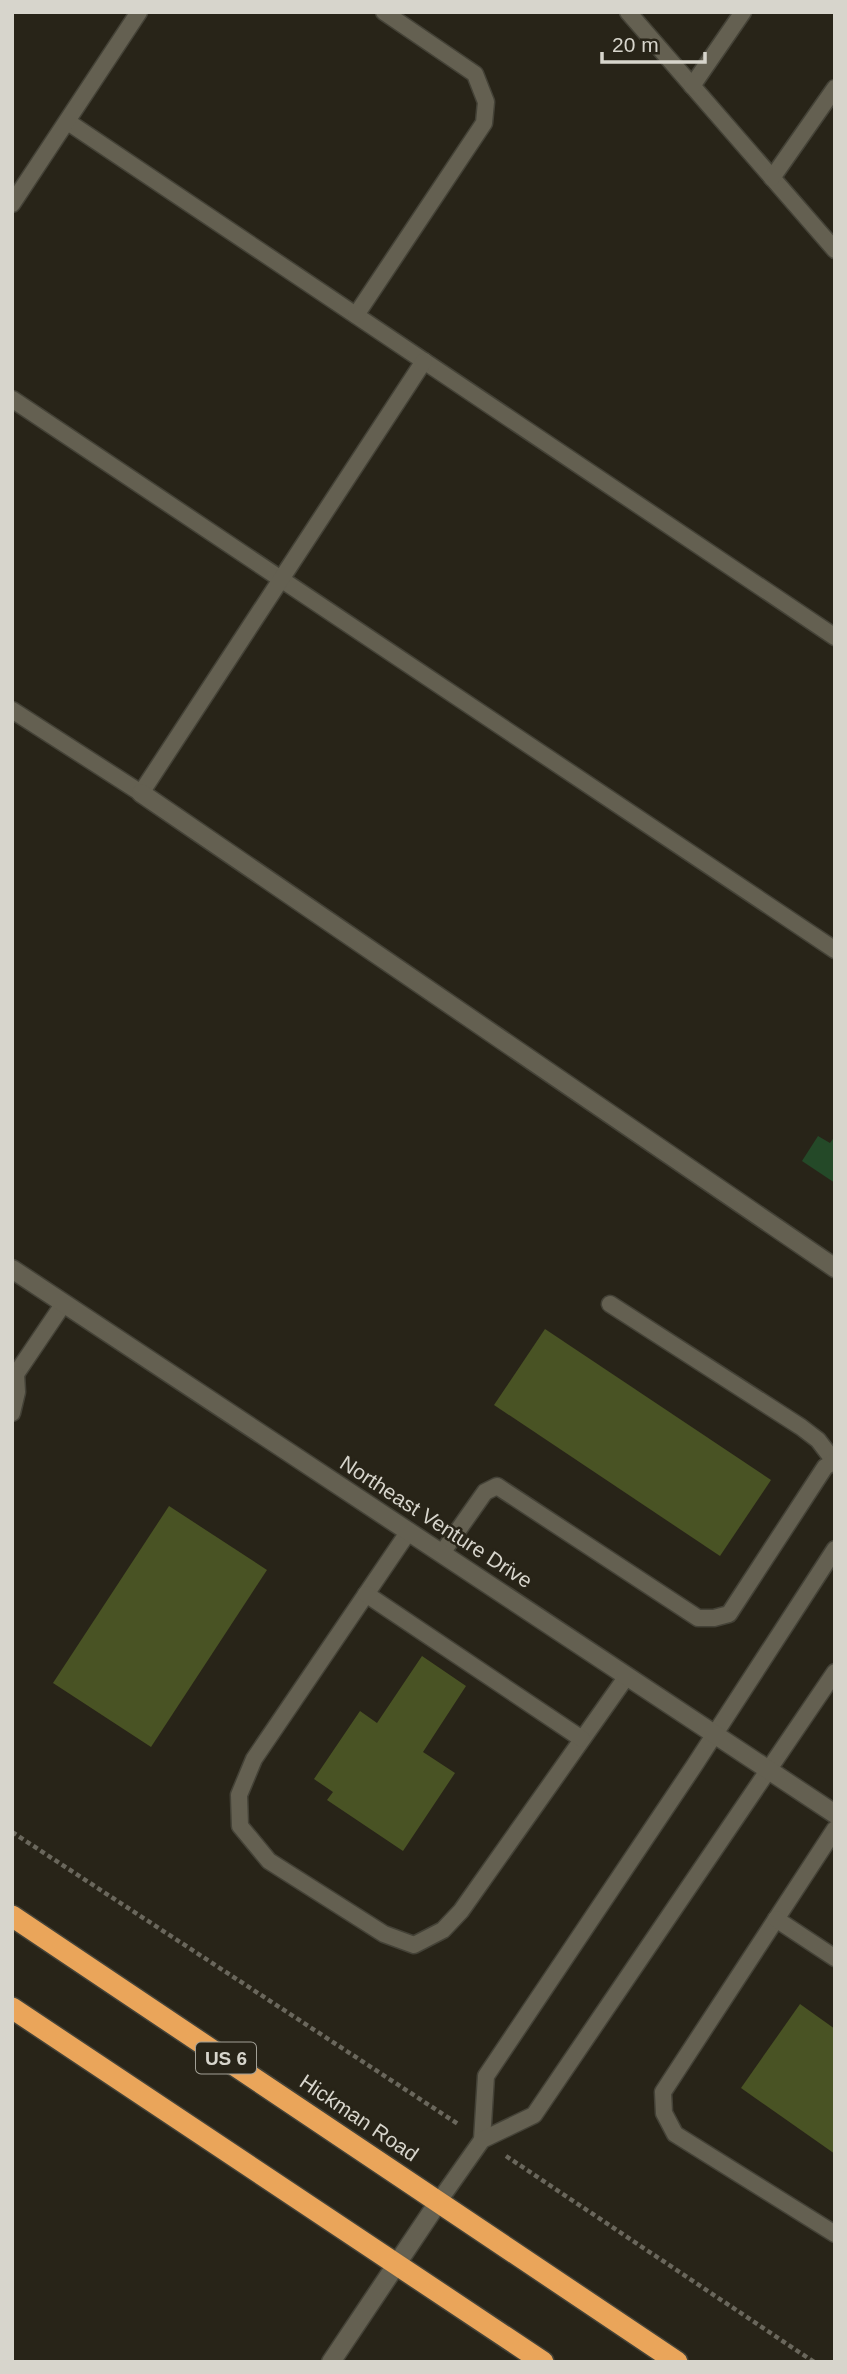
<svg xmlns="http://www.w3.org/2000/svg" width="847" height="2374" font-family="Helvetica,sans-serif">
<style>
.water{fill:#244928}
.building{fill:#495324}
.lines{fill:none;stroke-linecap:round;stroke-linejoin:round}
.lane-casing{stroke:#444237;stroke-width:19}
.street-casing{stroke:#444237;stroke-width:21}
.highway-casing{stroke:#444237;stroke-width:24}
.path{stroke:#6a675c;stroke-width:4.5;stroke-dasharray:5 3.5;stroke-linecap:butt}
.lane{stroke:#646051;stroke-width:16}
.street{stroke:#646051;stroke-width:18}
.highway{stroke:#eaa55a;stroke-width:21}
.labels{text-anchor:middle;stroke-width:5;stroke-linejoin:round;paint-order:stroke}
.shield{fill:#282418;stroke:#a2a096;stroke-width:2}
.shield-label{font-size:19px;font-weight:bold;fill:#d7d5cc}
.street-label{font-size:21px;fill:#d7d5cc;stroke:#282418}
</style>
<rect width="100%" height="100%" fill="#282418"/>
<!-- water -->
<path class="water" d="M 818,1136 L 830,1143 L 835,1136 L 835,1183 L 802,1161 Z"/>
<!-- building -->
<g class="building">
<path d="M 545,1329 L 771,1480 L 720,1556 L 494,1405 Z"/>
<path d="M 169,1506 L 267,1570 L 151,1747 L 53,1683 Z"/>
<path d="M 422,1656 L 466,1686 L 423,1752 L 455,1773 L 403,1851 L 327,1800 L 333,1792 L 314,1779 L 360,1711 L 377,1723 Z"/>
<path d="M 800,2004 L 835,2029 L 835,2154 L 741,2088 Z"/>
</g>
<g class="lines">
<defs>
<g id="lane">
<path d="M 628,12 L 835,250"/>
<path d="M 692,86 L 743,12"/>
<path d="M 68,122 L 835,637"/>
<path d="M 772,178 L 835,88"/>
<path d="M 12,204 L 139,12"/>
<path d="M 356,315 L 484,123 L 486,102 L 475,74 L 384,12"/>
<path d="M 12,399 L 835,950"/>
<path d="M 12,710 L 141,793 L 424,361"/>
<path d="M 610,1304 L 801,1427 L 818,1440 L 834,1461"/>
<path d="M 12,1371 L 16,1374 L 64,1303"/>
<path d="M 12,1413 L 17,1392 L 16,1374"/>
<path d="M 409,1531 L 254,1759 L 239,1795 L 240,1826 L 269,1861 L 384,1934 L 414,1945 L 443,1930 L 461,1911 L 627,1676"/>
<path d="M 442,1553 L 485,1492 L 497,1486 L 698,1618 L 714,1618 L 729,1614 L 825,1467 L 835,1461"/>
<path d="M 366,1594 L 582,1739"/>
<path d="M 835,1829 L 663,2092 L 664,2113 L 675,2134 L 835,2234"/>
<path d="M 776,1919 L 835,1958"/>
<path d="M 482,2140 L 486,2076 L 694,1766 L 835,1549"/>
<path d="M 439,2201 L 482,2140 L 534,2115 L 835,1672"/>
</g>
<g id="street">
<path d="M 141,793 L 835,1268"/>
<path d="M 12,1269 L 835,1814"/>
<path d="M 331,2362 L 439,2201"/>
</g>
<g id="highway">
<path d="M 12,1916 L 677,2362"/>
<path d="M 12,2008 L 543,2362"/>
</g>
</defs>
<!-- lane casing -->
<use href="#lane" class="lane-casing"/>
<!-- street casing -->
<use href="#street" class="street-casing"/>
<!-- highway casing -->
<use href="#highway" class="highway-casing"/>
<!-- path -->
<g class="path">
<path d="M 12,1832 L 458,2124"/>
<path d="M 506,2156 L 814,2362"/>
</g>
<!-- lane -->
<use href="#lane" class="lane"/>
<!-- street -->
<use href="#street" class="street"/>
<!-- highway -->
<use href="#highway" class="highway"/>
</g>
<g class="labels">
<!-- shield labels -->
<rect class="shield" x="196" y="2042.5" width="60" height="31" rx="5"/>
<g class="shield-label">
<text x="226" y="2065">US 6</text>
</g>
<!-- street labels -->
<g class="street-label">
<text transform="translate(436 1522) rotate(33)" y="7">Northeast Venture Drive</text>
<text transform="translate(359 2118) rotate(34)" y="7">Hickman Road</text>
</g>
</g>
<!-- border -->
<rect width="847" height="2374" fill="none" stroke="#d7d5cc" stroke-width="28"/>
<!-- scale -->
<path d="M602 52v10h103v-10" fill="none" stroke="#d7d5cc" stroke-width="3.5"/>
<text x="612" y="52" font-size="21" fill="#d7d5cc" stroke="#282418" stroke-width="5" paint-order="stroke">20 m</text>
</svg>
